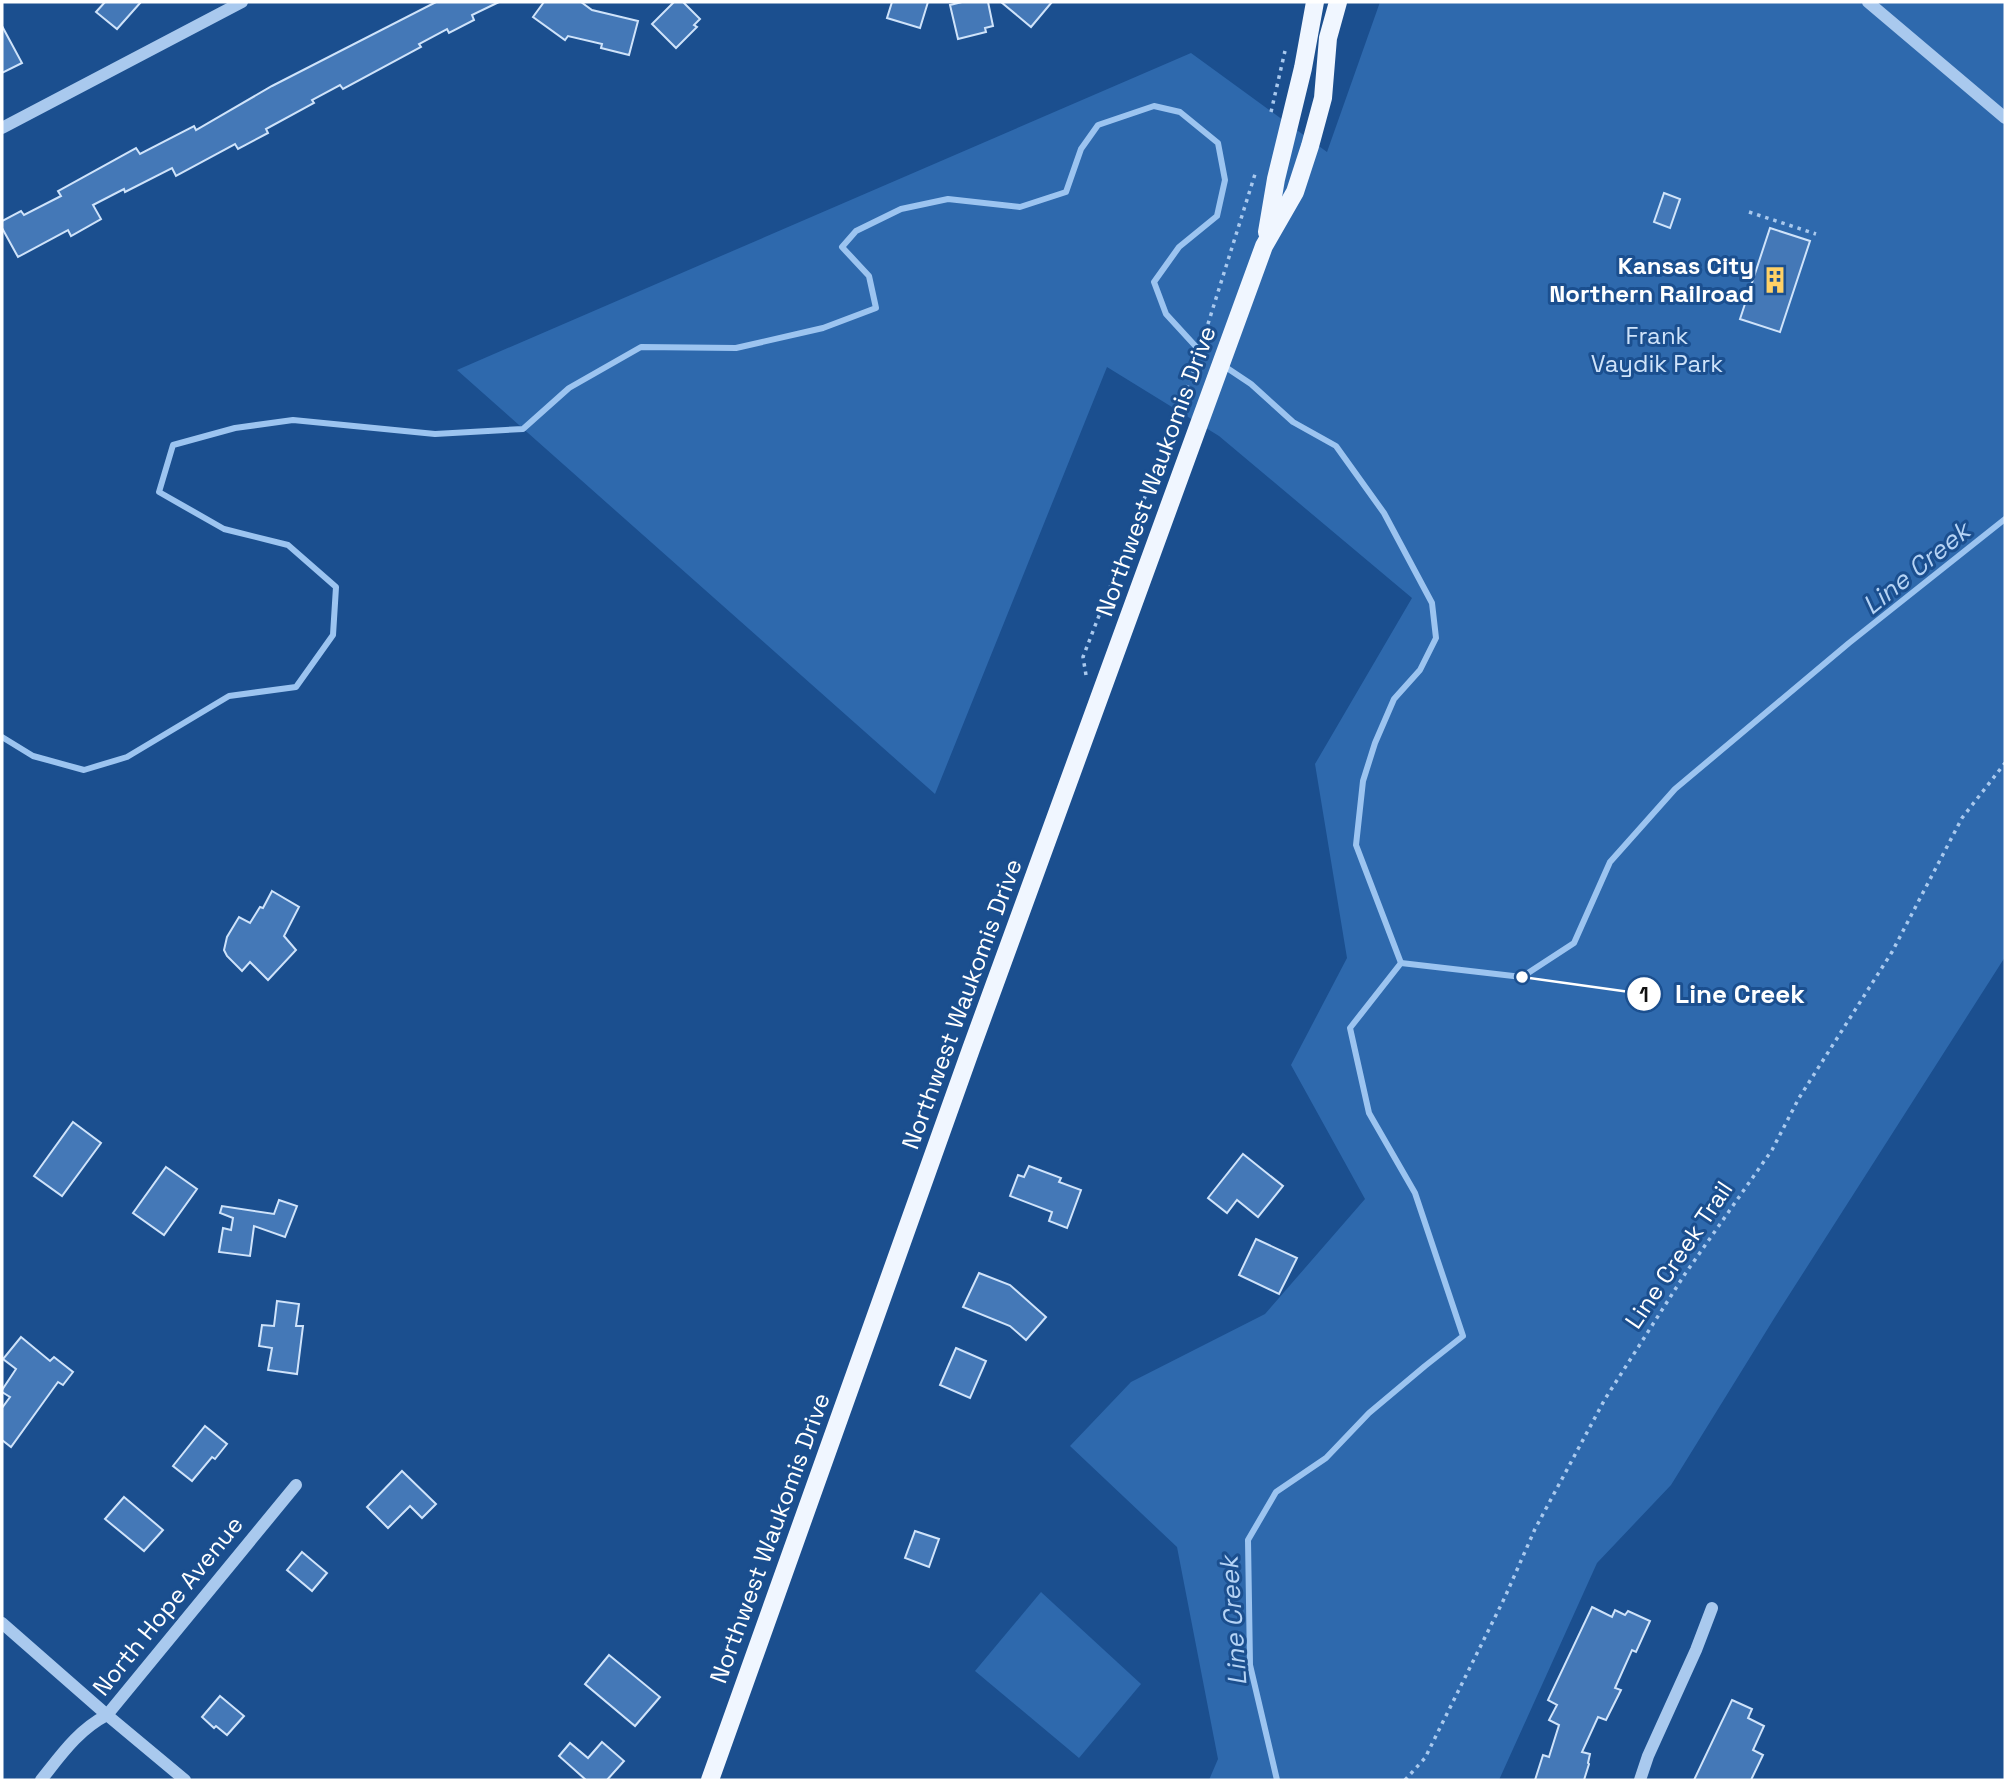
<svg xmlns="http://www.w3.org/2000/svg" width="2007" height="1782" font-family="'Space Grotesk',sans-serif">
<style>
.green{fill:#2e69ad}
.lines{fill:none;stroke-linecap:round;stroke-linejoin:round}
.stream{stroke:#9cc4f0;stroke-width:6}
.building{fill:#4478b7;stroke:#cfe3fa;stroke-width:2}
.path{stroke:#a9c9ee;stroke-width:3.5;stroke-dasharray:3.5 5;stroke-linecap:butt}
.minor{stroke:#a9c9ee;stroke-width:12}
.major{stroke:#f0f6ff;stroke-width:18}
.labels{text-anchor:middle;stroke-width:6;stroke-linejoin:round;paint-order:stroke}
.poi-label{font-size:24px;font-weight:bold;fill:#fff;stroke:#1b4f8f;text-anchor:end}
.park-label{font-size:24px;fill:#cfe3fa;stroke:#1b4f8f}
.street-label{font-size:24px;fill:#fff;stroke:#1b4f8f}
.water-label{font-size:26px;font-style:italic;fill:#b5d3f5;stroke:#1b4f8f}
.leader{fill:none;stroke:#fff;stroke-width:2.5}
.callout-dot{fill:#fff;stroke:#1b4f8f;stroke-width:2.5}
.mark-label{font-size:21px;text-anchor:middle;font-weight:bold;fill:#111}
.callout-label{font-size:26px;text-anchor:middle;font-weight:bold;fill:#fff;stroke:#1b4f8f;stroke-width:6;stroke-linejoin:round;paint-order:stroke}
</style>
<rect width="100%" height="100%" fill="#1b4f8f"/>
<!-- green -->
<g class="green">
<path d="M 1380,2 L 2005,2 L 2005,957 L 1775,1317 L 1671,1485 L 1597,1563 L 1499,1780 L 1209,1780 L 1218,1759 L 1177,1547 L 1070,1446 L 1131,1382 L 1265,1314 L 1365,1199 L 1291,1065 L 1347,958 L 1315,764 L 1412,598 L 1219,436 L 1107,367 L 935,794 L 457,370 L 1191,53 L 1327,152 Z"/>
<path d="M 1041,1592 L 1141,1684 L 1079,1758 L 975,1671 Z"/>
</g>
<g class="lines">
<!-- stream -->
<g class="stream">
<path d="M 1224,366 L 1251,384 L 1293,422 L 1336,446 L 1384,513 L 1432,603 L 1436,638 L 1420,670 L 1394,699 L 1375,743 L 1363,781 L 1356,845 L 1401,963"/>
<path d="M 2,737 L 33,756 L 84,770 L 127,757 L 229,696 L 296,687 L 333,635 L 336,587 L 288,545 L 224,529 L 159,492 L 173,445 L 235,428 L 293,420 L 435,434 L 523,429 L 569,388 L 641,347 L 736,348 L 823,328 L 876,308 L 869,276 L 842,247 L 856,231 L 901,209 L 948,199 L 1020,207 L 1066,192 L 1081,149 L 1098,125 L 1154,106 L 1180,112 L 1218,143 L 1225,180 L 1217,216 L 1179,247 L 1154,282 L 1166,314 L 1199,350"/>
<path d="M 1277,1780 L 1250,1665 L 1248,1540 L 1276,1492 L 1326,1458 L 1369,1413 L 1425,1366 L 1463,1336 L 1415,1193 L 1369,1113 L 1350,1028 L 1401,963 L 1522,977 L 1574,943 L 1610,862 L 1675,789 L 1849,643 L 2005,519"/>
</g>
</g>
<!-- building -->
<g class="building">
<path d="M 105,2 L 141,2 L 117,29 L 96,12 Z"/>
<path d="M 436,2 L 499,2 L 472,15 L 474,20 L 449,33 L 447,29 L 419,44 L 421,47 L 343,89 L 340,85 L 312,100 L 314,103 L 266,129 L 268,133 L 238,149 L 235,144 L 176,176 L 172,168 L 125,192 L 124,189 L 93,205 L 101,219 L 71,236 L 68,230 L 18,257 L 2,228 L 2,221 L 21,211 L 24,215 L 61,196 L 58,191 L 136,148 L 140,154 L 194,126 L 196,130 L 272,86 Z"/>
<path d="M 544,2 L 581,2 L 592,10 L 638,21 L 629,55 L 601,48 L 602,44 L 568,36 L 565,40 L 533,17 Z"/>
<path d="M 674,2 L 683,2 L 700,19 L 694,25 L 697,27 L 676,48 L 652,24 Z"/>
<path d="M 892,2 L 928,2 L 920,28 L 887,18 Z"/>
<path d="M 962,2 L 988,2 L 993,26 L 985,28 L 986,32 L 958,39 L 950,5 Z"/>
<path d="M 1001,2 L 1052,2 L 1031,27 Z"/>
<path d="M 2,26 L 22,63 L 2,73 Z"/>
<path d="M 1664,193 L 1680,199 L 1670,228 L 1654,222 Z"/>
<path d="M 1770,228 L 1810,241 L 1780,332 L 1740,319 Z"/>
<path d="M 272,891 L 299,907 L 284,936 L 296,950 L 268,980 L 250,962 L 242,971 L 227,956 L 224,950 L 227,937 L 239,917 L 250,923 L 260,907 L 263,908 Z"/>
<path d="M 73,1122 L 101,1143 L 62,1196 L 34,1176 Z"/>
<path d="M 1243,1154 L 1283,1186 L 1258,1217 L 1237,1200 L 1227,1213 L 1208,1198 Z"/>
<path d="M 1029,1166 L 1061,1178 L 1059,1182 L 1081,1190 L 1067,1228 L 1049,1221 L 1052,1212 L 1010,1196 L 1018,1175 L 1024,1177 Z"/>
<path d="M 166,1167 L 197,1189 L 164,1235 L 133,1213 Z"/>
<path d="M 279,1200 L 297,1206 L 285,1237 L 254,1226 L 250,1256 L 219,1252 L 223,1228 L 231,1230 L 233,1218 L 220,1213 L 222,1206 L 274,1214 Z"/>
<path d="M 1256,1239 L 1297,1258 L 1279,1294 L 1239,1275 Z"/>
<path d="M 979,1273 L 1010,1285 L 1046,1317 L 1026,1340 L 1010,1326 L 963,1307 Z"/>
<path d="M 277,1301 L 299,1304 L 296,1326 L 303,1326 L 297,1374 L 268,1370 L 272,1348 L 259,1346 L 262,1325 L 274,1326 Z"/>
<path d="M 21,1337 L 50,1361 L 54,1357 L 73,1372 L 63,1385 L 58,1382 L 11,1447 L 2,1440 L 2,1408 L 10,1397 L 2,1392 L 2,1390 L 16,1369 L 3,1359 Z"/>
<path d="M 956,1348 L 986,1361 L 970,1398 L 940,1385 Z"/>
<path d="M 205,1426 L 227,1444 L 215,1459 L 212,1457 L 192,1481 L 173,1466 Z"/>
<path d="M 402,1471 L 436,1504 L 422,1518 L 410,1506 L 388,1528 L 367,1507 Z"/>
<path d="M 124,1497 L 163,1530 L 144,1551 L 105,1519 Z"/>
<path d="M 915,1531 L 939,1539 L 929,1567 L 905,1558 Z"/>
<path d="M 302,1552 L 327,1573 L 312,1591 L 287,1570 Z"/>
<path d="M 1592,1607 L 1612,1617 L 1615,1610 L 1625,1615 L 1628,1611 L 1650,1621 L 1636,1652 L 1632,1650 L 1615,1688 L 1621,1690 L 1606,1720 L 1598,1717 L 1582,1752 L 1590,1754 L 1588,1763 L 1589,1764 L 1584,1780 L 1535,1780 L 1543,1755 L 1549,1757 L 1559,1725 L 1549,1720 L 1557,1705 L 1548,1700 Z"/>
<path d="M 609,1655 L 660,1697 L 635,1726 L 585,1684 Z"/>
<path d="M 220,1696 L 244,1716 L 227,1735 L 216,1726 L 214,1728 L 202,1717 Z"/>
<path d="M 1732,1700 L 1752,1709 L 1748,1718 L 1764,1726 L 1753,1750 L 1763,1755 L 1751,1780 L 1694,1780 Z"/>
<path d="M 602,1742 L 624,1761 L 607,1780 L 586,1780 L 559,1756 L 570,1743 L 588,1758 Z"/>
</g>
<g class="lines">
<!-- path -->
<g class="path">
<path d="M 1271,112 L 1285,51"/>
<path d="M 1749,212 L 1816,234"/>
<path d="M 1086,675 L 1083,657 L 1191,378 L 1256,171"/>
<path d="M 1405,1780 L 1425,1758 L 1505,1597 L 1535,1529 L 1605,1399 L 1685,1274 L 1772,1150 L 1799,1098 L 1892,952 L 1962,818 L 2005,763"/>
</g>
<!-- minor -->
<g class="minor">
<path d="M 1868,2 L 2005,118"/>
<path d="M 2,128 L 242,2"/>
<path d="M 2,1623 L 107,1715 L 185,1780"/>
<path d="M 41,1780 C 61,1755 78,1730 107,1715 L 296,1485"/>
<path d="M 1640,1780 L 1648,1756 L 1696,1650 L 1712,1608"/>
</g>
<!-- major -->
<g class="major">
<path d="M 1267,232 L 1276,179 L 1303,68 L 1315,2"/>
<path d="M 710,1780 L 971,1049 L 1264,246 L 1295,192 L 1310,146 L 1323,98 L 1328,38 L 1338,2"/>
</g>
</g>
<!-- icons -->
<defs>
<symbol id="building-bare" viewBox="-9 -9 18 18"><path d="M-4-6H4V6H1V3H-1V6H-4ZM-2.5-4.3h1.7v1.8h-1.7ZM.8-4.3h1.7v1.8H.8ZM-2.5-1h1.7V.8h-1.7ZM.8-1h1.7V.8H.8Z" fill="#ffd166" stroke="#1b4f8f" stroke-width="2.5" paint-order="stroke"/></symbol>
</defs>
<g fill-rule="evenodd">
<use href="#building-bare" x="1756" y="261" width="38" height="38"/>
</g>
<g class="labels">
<!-- poi labels -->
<g class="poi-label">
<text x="1754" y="274">Kansas City<tspan x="1754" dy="28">Northern Railroad</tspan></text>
</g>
<!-- park labels -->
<g class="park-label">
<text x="1657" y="344">Frank<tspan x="1657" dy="28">Vaydik Park</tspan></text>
</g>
<!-- street labels -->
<g class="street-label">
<text transform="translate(1156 471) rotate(-70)" y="8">Northwest Waukomis Drive</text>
<text transform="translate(962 1004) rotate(-70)" y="8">Northwest Waukomis Drive</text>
<text transform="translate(1679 1255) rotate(-56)" y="8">Line Creek Trail</text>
<text transform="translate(770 1538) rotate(-70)" y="8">Northwest Waukomis Drive</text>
<text transform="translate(168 1606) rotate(-51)" y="8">North Hope Avenue</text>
</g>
<!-- water labels -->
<g class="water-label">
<text transform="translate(1916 568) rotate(-39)" y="9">Line Creek</text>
<text transform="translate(1233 1621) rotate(-94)" y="9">Line Creek</text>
</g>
</g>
<!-- callouts -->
<path class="leader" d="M1522 977L1644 994"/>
<g class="callout-dot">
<circle cx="1522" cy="977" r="7"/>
<circle cx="1644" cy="994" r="18"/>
</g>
<g class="mark-label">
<text x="1644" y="1002">1</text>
</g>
<g class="callout-label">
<text x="1740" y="1003">Line Creek</text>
</g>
<!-- border -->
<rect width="2007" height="1782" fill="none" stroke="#ffffff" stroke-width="7"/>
</svg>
